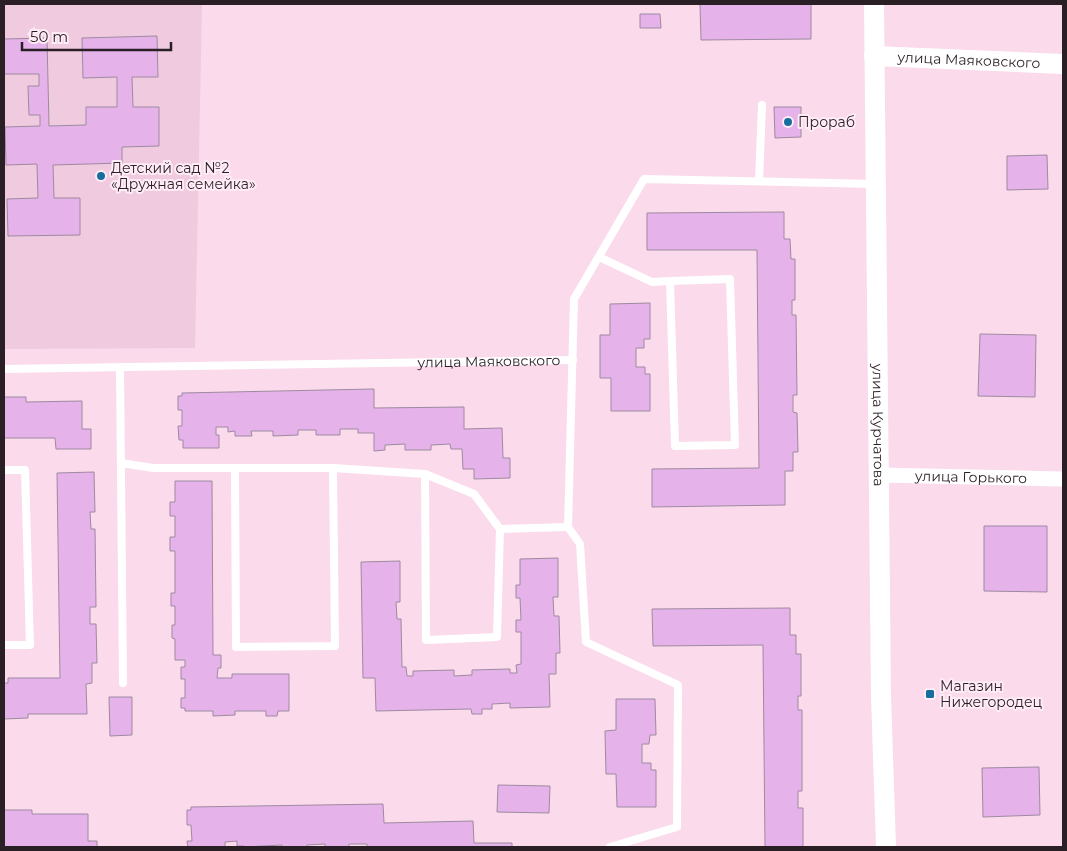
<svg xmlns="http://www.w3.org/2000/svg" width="1067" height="851" font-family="Montserrat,sans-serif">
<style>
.built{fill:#f0cadf}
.building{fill:#e5b3ea;stroke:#9e8aa0}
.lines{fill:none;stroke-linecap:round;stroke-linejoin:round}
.service{stroke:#fff;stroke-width:8}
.minor{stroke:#fff;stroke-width:15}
.tertiary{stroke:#fff;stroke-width:20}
.poi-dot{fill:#176e9e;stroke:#ffecf6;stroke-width:2}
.labels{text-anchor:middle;stroke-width:4;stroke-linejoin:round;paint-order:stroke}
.street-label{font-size:14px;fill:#2b1f26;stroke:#ffecf6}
.poi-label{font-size:14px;fill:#2b1f26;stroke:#ffecf6;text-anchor:start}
</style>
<rect width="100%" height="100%" fill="#fadaeb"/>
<!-- built -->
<path class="built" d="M 4,4 L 202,4 L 195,348 L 4,349 Z"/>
<!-- building -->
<g class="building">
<path d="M 700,4 L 811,4 L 811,39 L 701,40 Z"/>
<path d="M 640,14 L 660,14 L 661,28 L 640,28 Z"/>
<path d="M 157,36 L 158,77 L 132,77 L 133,107 L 159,107 L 159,146 L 122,147 L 122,163 L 53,165 L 54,198 L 80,198 L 80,235 L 8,236 L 7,199 L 38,198 L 37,164 L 6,165 L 5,127 L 40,126 L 40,115 L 29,115 L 28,86 L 39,86 L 39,74 L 4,74 L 4,39 L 47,38 L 49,126 L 86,125 L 86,107 L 117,107 L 117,77 L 83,78 L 82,38 Z"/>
<path d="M 774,107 L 801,107 L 801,137 L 775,138 Z"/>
<path d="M 1047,155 L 1048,189 L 1007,190 L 1007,156 Z"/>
<path d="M 784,212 L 784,239 L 790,239 L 791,259 L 795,259 L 795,300 L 792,300 L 792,315 L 796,315 L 797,395 L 793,395 L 793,412 L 797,413 L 798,452 L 793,452 L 793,471 L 785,471 L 785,505 L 652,507 L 652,469 L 759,468 L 757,250 L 647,250 L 647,213 Z"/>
<path d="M 650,303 L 650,339 L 644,339 L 644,348 L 636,348 L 636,367 L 645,367 L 645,374 L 650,374 L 650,411 L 611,411 L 611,378 L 600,378 L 600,335 L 610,335 L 610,304 Z"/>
<path d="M 980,334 L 1036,335 L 1035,397 L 978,396 Z"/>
<path d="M 374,389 L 374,408 L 464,407 L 464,429 L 502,428 L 503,458 L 510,458 L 510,478 L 474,479 L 474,469 L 463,469 L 462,449 L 451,449 L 450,444 L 431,445 L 431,450 L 405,450 L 405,444 L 385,445 L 385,450 L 374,451 L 374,433 L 358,433 L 358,429 L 340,429 L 340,435 L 316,435 L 316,430 L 298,430 L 298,435 L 273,436 L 273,431 L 251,431 L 252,436 L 235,436 L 235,431 L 228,432 L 228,427 L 216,427 L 216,435 L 219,435 L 219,448 L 183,448 L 183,440 L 179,440 L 178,426 L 182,426 L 182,410 L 178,410 L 178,396 L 182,396 L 182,393 Z"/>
<path d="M 4,397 L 26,397 L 26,402 L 82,401 L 82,429 L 91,429 L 91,449 L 56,449 L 55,438 L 4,438 Z"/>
<path d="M 94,472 L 95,512 L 90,512 L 91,529 L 95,529 L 96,607 L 90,607 L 90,624 L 96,624 L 97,663 L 92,663 L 92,683 L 86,684 L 87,714 L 28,714 L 28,718 L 4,719 L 4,683 L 8,683 L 8,678 L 60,678 L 57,473 Z"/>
<path d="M 175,481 L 212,481 L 213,655 L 221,655 L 221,668 L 218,668 L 217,678 L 232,678 L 232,674 L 289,674 L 289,711 L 278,711 L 277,716 L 266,716 L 266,711 L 235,711 L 235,715 L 213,716 L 213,711 L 185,711 L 185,708 L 181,708 L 181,698 L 185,698 L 185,679 L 181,679 L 181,667 L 185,667 L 185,660 L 175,660 L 175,639 L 172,638 L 172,625 L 175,625 L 175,606 L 171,606 L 171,593 L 175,593 L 175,551 L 170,551 L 170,537 L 175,537 L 175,516 L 170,516 L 170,502 L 175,502 Z"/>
<path d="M 984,526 L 1047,526 L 1047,592 L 984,591 Z"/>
<path d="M 558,558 L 558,597 L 553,597 L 554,616 L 559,616 L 560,653 L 556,653 L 556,674 L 549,674 L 550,707 L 510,708 L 510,703 L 492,704 L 492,709 L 482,709 L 482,714 L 472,714 L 471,709 L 376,711 L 375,678 L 363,678 L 361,562 L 400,561 L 400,602 L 396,602 L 397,619 L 401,619 L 402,667 L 406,667 L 407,676 L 413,676 L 413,671 L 454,670 L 454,676 L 472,675 L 472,670 L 510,669 L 510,673 L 517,673 L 516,665 L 521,664 L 521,632 L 516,632 L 516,620 L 521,620 L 520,598 L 516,598 L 516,585 L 520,585 L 520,559 Z"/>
<path d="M 790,608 L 790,635 L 796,635 L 796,654 L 801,654 L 801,696 L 798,696 L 798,710 L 802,710 L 802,791 L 798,791 L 798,808 L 803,808 L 803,847 L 765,847 L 763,645 L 653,646 L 652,609 Z"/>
<path d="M 109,697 L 132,697 L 132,735 L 110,736 Z"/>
<path d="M 616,699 L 655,699 L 656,735 L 650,735 L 649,744 L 642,744 L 642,763 L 651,763 L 651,770 L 656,770 L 656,807 L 617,807 L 616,774 L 606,774 L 605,731 L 616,730 Z"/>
<path d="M 1039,767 L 1040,815 L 983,817 L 982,768 Z"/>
<path d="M 498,785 L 550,786 L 549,813 L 497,812 Z"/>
<path d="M 383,804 L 384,823 L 473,821 L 474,843 L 512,843 L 512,847 L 367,847 L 367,844 L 349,844 L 349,847 L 325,847 L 325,844 L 307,845 L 307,847 L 282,847 L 282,845 L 244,847 L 244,846 L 237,846 L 237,841 L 225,842 L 225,847 L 188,847 L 187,841 L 192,841 L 191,825 L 187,825 L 187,810 L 191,810 L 191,807 Z"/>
<path d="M 4,810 L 32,810 L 32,814 L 88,814 L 88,841 L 97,841 L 97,847 L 4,847 Z"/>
</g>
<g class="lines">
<!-- service -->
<g class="service">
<path d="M 759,181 L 762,105"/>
<path d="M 599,257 L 652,282 L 670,281 L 675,446 L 735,445 L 730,279 L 670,281"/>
<path d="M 120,368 L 123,683"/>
<path id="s1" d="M 4,369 L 573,360"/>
<path d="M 121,463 L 153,468 L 333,468 L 425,474 L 474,494 L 500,529 L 568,527"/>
<path d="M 235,468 L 236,647 L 335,646 L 333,468"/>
<path d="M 4,470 L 25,470 L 30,645 L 4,645"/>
<path d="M 425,474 L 426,640 L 497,637 L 500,529"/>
<path d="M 610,847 L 677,827 L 678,685 L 586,642 L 580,544 L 568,527 L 574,299 L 644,179 L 876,184"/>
</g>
<!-- minor -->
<path class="minor" id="s2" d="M 879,475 L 1063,479"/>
<!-- tertiary -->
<g class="tertiary">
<path id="s3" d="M 874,4 L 881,696 L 886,847"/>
<path id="s4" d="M 874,56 L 1063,64"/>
</g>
</g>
<!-- markers -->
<g class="poi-dot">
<circle cx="788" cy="122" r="5"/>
<circle cx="101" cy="176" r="5"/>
<rect x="925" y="689" width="10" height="10" rx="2.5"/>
</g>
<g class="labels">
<!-- street labels -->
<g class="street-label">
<text dy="5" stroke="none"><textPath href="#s4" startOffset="95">улица Маяковского</textPath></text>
<text dy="5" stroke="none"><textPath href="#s1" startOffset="485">улица Маяковского</textPath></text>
<text dy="5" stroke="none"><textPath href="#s3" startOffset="421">улица Курчатова</textPath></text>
<text dy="5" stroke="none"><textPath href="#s2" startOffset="92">улица Горького</textPath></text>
</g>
<!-- poi labels -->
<g class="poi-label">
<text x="798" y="127">Прораб</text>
<text x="111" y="173">Детский сад №2<tspan x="111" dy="16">«Дружная семейка»</tspan></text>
<text x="940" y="691">Магазин<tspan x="940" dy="16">Нижегородец</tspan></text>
</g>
</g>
<!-- border -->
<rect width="1067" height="851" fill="none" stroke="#2b1f26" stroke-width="10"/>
<!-- scale -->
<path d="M22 42v8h149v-8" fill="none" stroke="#2b1f26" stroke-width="2.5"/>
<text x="30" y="42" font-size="15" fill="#2b1f26" stroke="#ffecf6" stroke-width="4" paint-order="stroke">50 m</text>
</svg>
